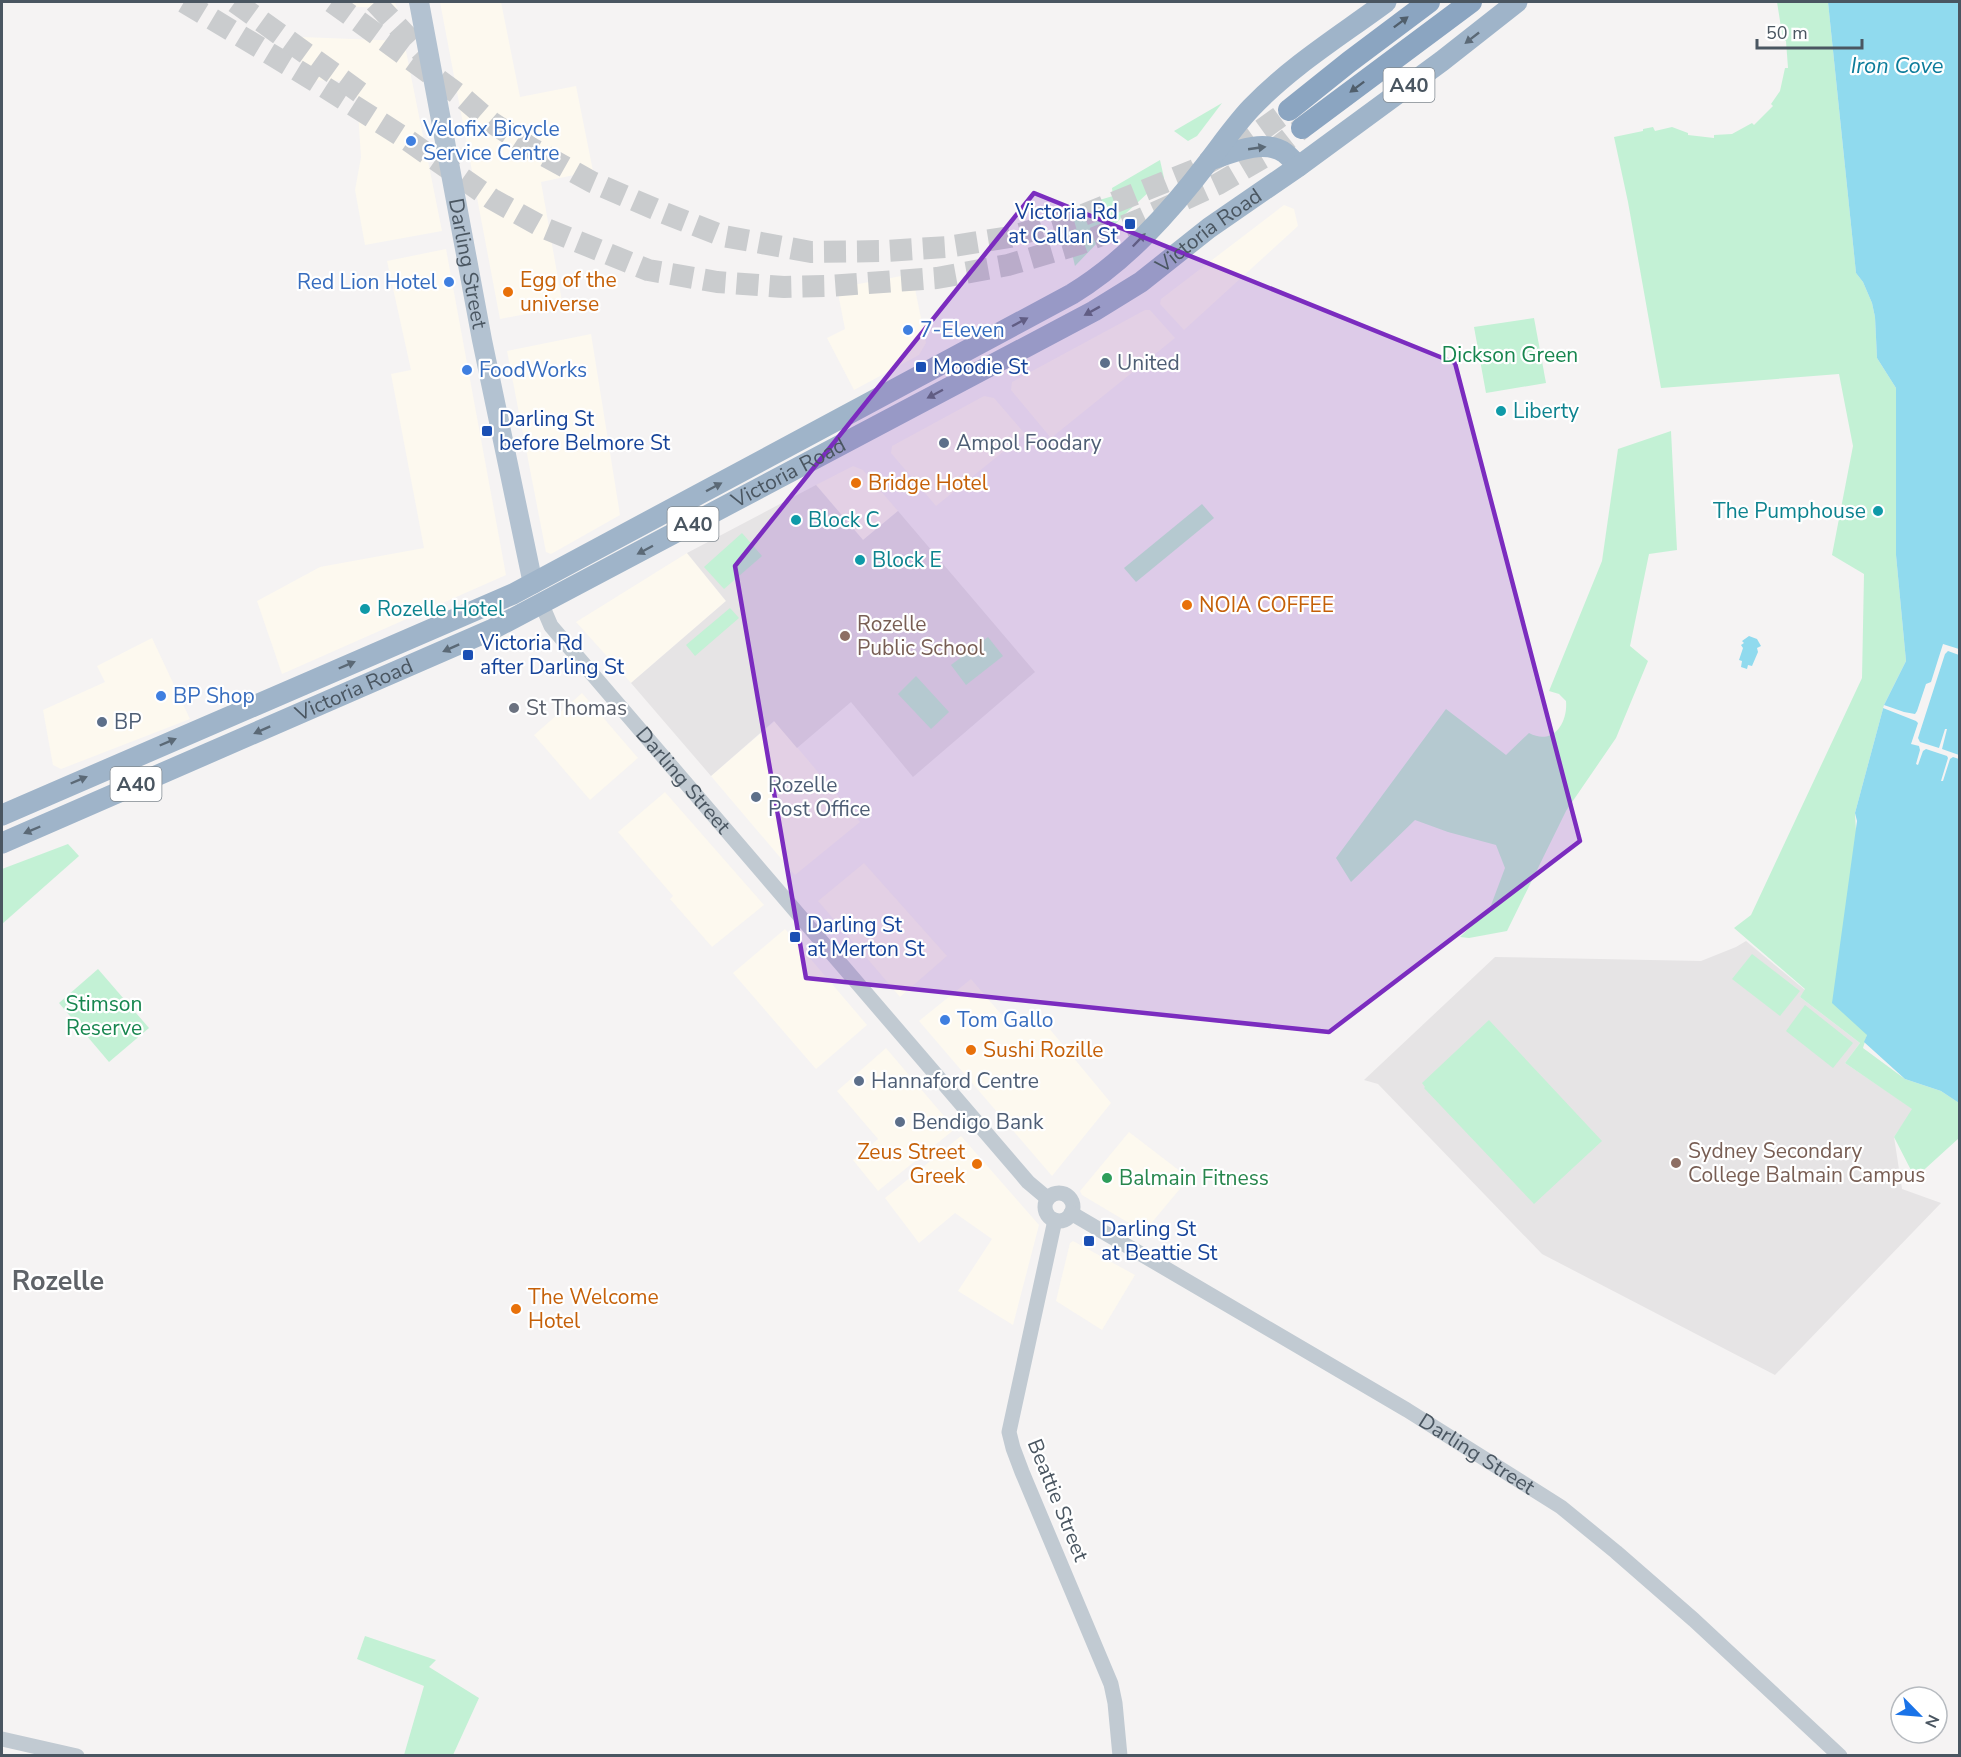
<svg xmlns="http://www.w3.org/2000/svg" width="1961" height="1757" font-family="'Nunito Sans',sans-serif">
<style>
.commercial{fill:#fdf9ef}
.education{fill:#e6e4e5}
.green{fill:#c3f1d5}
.water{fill:#90daee}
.pier{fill:#f5f3f3}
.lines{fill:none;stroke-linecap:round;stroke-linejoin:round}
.motorway-tunnel{stroke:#caccce;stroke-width:22;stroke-dasharray:22 11;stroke-linecap:butt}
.tertiary{stroke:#c1cad2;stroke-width:15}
.primary{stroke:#b3c2d1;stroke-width:20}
.trunk{stroke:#9fb4c9;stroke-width:21}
.motorway{stroke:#8ba5c1;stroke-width:22}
.oneway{fill:#505e6b}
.oneway2{fill:#5b6976}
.marked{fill:#7b2cbf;fill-opacity:0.2;stroke:#7b2cbf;stroke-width:4.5;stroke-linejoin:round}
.shop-dot{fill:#3f7fe0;stroke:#fff;stroke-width:2}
.transit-dot{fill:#1a4fb4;stroke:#fff;stroke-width:2}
.food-dot{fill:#e8710a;stroke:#fff;stroke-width:2}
.service-dot{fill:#5c6f8a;stroke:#fff;stroke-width:2}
.culture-dot{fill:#0f9aa8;stroke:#fff;stroke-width:2}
.education-dot{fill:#8d6e63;stroke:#fff;stroke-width:2}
.worship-dot{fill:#6b7280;stroke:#fff;stroke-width:2}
.leisure-dot{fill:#2e9e5b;stroke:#fff;stroke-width:2}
.labels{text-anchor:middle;stroke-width:4.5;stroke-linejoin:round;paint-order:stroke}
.shield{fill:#fff;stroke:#808990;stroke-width:1.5}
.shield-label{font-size:20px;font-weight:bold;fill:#4a5661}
.shop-label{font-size:21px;fill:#366cbe;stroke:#fff;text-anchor:start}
.transit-label{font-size:21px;fill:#164399;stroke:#fff;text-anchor:start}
.street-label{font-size:21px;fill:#4a5661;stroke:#fff}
.food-label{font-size:21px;fill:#c56008;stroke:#fff;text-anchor:start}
.park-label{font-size:21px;fill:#17864f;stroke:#fff}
.service-label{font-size:21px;fill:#4e5e75;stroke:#fff;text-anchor:start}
.culture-label{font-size:21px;fill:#0d838f;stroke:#fff;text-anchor:start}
.education-label{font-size:21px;fill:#785e54;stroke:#fff;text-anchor:start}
.worship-label{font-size:21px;fill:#5b616d;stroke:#fff;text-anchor:start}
.leisure-label{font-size:21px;fill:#27864d;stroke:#fff;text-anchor:start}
.water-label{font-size:22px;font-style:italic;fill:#0c7c9b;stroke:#fff}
.district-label{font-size:27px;font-weight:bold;fill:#5f6368;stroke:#fff}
</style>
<rect width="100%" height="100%" fill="#f5f3f3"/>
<!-- commercial -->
<g class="commercial">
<path d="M 342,2 L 395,2 L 397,9 L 343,6 Z"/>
<path d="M 440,2 L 501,2 L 520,97 L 576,86 L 593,171 L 541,182 L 563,307 L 500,319 Z"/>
<path d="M 301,37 L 404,41 L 442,231 L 365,245 L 355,190 L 361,157 L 356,81 L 302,80 Z"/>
<path d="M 1284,205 L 1294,209 L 1298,226 L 1184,330 L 1160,304 L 1161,299 Z"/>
<path d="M 446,249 L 506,575 L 282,674 L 257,601 L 320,567 L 424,548 L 391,374 L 411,370 L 387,261 Z"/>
<path d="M 912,274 L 926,343 L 919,355 L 854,390 L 827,338 L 845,329 L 837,288 Z"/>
<path d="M 1145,310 L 1150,310 L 1175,338 L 1051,438 L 1011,390 L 1012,382 Z"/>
<path d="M 591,334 L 620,515 L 551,554 L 546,552 L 507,351 Z"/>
<path d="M 984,396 L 994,398 L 1025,434 L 936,506 L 891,453 L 892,446 Z"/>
<path d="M 853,466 L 863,470 L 898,511 L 863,540 L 816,485 Z"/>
<path d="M 687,553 L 726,601 L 631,683 L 576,622 Z"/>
<path d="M 152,638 L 190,719 L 61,769 L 53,765 L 43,710 L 105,682 L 97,666 Z"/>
<path d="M 582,693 L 638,758 L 590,800 L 534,735 Z"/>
<path d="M 775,721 L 860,822 L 795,875 L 711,776 Z"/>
<path d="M 665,792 L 764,905 L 712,947 L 670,899 L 673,896 L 618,832 Z"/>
<path d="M 864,863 L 947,956 L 900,997 L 818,901 Z"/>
<path d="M 785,929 L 867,1025 L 816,1069 L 733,973 Z"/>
<path d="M 971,979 L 1011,1026 L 1033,1009 L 1111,1103 L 1052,1176 L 919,1021 Z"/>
<path d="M 886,1048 L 955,1129 L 878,1191 L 853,1160 L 878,1139 L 837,1091 Z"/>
<path d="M 1129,1132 L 1189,1178 L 1144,1232 L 1082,1195 L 1080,1191 Z"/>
<path d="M 961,1136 L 1039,1225 L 1013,1325 L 958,1291 L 992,1239 L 955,1213 L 919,1243 L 885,1198 Z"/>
<path d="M 1073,1241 L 1135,1275 L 1102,1330 L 1056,1301 L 1070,1243 Z"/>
</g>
<!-- education -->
<g class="education">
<path d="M 816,485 L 863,540 L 898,511 L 1035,672 L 913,777 L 851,702 L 797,748 L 774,721 L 711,776 L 631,683 L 726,601 L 687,553 Z"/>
<path d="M 1746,941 L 1805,990 L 1800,997 L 1860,1043 L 1845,1063 L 1913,1109 L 1894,1137 L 1902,1189 L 1941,1203 L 1775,1375 L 1542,1254 L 1378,1084 L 1364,1080 L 1495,957 L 1701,961 L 1736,947 Z"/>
</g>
<!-- green -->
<g class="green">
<path d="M 1777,2 L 1828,2 L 1856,273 L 1863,282 L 1872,303 L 1875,317 L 1877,358 L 1896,388 L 1896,555 L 1906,661 L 1884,705 L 1855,813 L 1867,1035 L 1863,1048 L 1905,1079 L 1941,1091 L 1959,1103 L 1959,1138 L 1915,1178 L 1894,1137 L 1912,1109 L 1845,1063 L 1860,1043 L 1800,997 L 1805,989 L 1734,928 L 1751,915 L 1862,678 L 1864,574 L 1832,555 L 1853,446 L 1839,374 L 1661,388 L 1628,202 L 1614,137 L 1643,131 L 1643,129 L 1653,127 L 1655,131 L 1672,127 L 1688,133 L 1688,135 L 1714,138 L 1714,135 L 1732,134 L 1752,123 L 1754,125 L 1773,106 L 1771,104 L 1780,91 L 1785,68 L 1788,68 L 1786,41 L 1783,40 Z"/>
<path d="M 1222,103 L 1197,136 L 1188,141 L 1174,131 Z"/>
<path d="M 1160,160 L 1164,178 L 1124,215 L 1075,266 L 1062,211 L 1113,196 L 1112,188 Z"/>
<path d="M 1534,318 L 1546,383 L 1486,393 L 1474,327 Z"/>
<path d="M 1671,431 L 1677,550 L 1649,554 L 1630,646 L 1648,661 L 1616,738 L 1566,811 L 1507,931 L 1469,938 L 1460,937 L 1490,908 L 1505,868 L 1496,845 L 1448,832 L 1415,820 L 1351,882 L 1336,858 L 1446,709 L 1506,755 L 1529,733 C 1553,746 1568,723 1566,701 L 1559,694 L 1549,691 L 1602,561 L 1618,449 Z"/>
<path d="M 1202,504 L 1214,518 L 1136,582 L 1124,568 Z"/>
<path d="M 742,533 L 762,556 L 724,589 L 704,567 Z"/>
<path d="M 730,608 L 739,618 L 695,656 L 686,645 Z"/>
<path d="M 988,637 L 1003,656 L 966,685 L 951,665 Z"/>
<path d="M 916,676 L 949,712 L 931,729 L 898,694 Z"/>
<path d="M 68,844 L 79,856 L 2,924 L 2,869 Z"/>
<path d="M 1752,954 L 1800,991 L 1780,1016 L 1732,979 Z"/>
<path d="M 98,969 L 149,1028 L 109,1062 L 59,1003 Z"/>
<path d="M 1805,1005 L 1853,1043 L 1833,1068 L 1786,1031 Z"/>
<path d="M 1489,1020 L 1602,1141 L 1534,1204 L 1424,1088 L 1425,1087 L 1422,1083 Z"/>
<path d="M 365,1636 L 436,1660 L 429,1667 L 479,1698 L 453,1755 L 404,1755 L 424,1686 L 357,1659 Z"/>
</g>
<!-- water -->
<g class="water">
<path d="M 1828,2 L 1959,2 L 1959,1103 L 1941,1091 L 1905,1079 L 1864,1042 L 1867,1035 L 1832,1003 L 1857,821 L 1855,813 L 1884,705 L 1906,661 L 1896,555 L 1896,388 L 1877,358 L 1875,317 L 1872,303 L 1863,282 L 1856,273 Z"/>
<path d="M 1749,636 L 1757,639 L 1761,646 L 1757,648 L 1758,652 L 1752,666 L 1748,665 L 1747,669 L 1741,667 L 1742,661 L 1739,660 L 1743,648 L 1741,645 L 1744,643 L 1742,641 Z"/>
</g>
<!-- pier -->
<path class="pier" d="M 1943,644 L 1959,649 L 1959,655 L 1948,651 L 1945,654 L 1918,738 L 1920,742 L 1939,748 L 1945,729 L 1947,729 L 1942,749 L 1959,755 L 1959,759 L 1953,757 L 1950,759 L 1943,781 L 1941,781 L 1948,758 L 1947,756 L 1926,749 L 1923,751 L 1918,765 L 1916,764 L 1920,750 L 1919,746 L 1911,744 L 1918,723 L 1916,721 L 1883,708 L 1884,705 L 1904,712 L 1915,714 L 1917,711 L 1926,684 L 1931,682 Z"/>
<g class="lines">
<!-- motorway-tunnel -->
<g class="motorway-tunnel">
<path d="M 184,2 L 315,81 L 403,137 L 492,199 L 544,228 L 648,270 L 717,282 L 784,287 L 828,286 L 937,278 L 1008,265 L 1079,244 L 1139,220 L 1218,184 L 1269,154 L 1302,128"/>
<path d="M 235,2 L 362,94"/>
<path d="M 332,2 L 462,97 L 491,122 L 531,148 L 592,182 L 664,213 L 723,236 L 811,252 L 885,251 L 947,247 L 1010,237 L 1078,217 L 1195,170 L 1245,142 L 1289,110"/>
<path d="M 375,2 L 429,60"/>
</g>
<!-- tertiary -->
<g class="tertiary">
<path id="s1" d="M 542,605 L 551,626 L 1028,1182 L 1047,1198"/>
<circle cx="1059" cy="1207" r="14"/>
<path id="s2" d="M 1071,1213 L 1407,1410 L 1561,1507 L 1616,1552 L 1694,1620 L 1840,1756"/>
<path d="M 1055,1220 L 1009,1432 L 1013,1448 L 1022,1472 L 1111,1684 L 1115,1703 L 1120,1756"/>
<path d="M 2,1739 L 77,1756"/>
</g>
<!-- primary -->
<path class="primary" id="s3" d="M 419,2 L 482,340 L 533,584"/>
<!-- trunk -->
<g class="trunk">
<path d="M 1210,160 C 1231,153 1264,138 1285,153 C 1290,157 1294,162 1299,166"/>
<path d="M 2,815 L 513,594 L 1072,294 C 1126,261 1170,212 1208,162 C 1222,144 1235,125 1251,108 C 1291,66 1340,36 1386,2"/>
<path id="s4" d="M 2,843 L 491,630 L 1094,311 L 1141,282 L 1209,228 L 1299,166 L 1442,61 L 1517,2"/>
</g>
<!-- motorway -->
<g class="motorway">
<path d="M 1289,110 L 1349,62 L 1429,2"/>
<path d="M 1302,128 L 1471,2"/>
</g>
</g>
<!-- one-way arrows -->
<defs><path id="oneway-solid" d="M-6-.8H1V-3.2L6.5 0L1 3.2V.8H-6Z" transform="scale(1.5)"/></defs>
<g class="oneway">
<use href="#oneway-solid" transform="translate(1401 22) rotate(-37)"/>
<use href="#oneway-solid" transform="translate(1357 87) rotate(143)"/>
</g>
<g class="oneway2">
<use href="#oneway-solid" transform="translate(1472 38) rotate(142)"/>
<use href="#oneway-solid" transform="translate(1257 148) rotate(-8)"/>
<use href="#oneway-solid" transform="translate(1139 240) rotate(-46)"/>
<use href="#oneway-solid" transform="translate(1092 311) rotate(151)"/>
<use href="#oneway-solid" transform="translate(1020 322) rotate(-28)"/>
<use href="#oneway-solid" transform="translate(935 394) rotate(152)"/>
<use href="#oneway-solid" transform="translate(714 487) rotate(-28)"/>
<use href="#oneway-solid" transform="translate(645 550) rotate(152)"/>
<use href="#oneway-solid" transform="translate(451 648) rotate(156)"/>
<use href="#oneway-solid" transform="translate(347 665) rotate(-23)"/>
<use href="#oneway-solid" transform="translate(262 730) rotate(156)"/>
<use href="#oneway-solid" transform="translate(168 742) rotate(-23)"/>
<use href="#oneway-solid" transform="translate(79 780) rotate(-23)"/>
<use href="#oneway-solid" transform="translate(32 830) rotate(157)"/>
</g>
<!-- marked area -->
<path class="marked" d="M 1034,193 L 1455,363 L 1580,841 L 1329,1032 L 806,978 L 735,566 Z"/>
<!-- markers -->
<g class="shop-dot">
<circle cx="411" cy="141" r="6"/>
<circle cx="449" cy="282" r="6"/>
<circle cx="908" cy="330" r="6"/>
<circle cx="467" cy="370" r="6"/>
<circle cx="161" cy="696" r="6"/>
<circle cx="945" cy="1020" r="6"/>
</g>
<g class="transit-dot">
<rect x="1124" y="218" width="12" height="12" rx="3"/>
<rect x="915" y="361" width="12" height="12" rx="3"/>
<rect x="481" y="425" width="12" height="12" rx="3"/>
<rect x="462" y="649" width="12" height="12" rx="3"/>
<rect x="789" y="931" width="12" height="12" rx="3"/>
<rect x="1083" y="1235" width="12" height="12" rx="3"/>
</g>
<g class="food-dot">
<circle cx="508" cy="292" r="6"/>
<circle cx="856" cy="483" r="6"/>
<circle cx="1187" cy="605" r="6"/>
<circle cx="971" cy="1050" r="6"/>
<circle cx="977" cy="1164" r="6"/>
<circle cx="516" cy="1309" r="6"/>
</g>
<g class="service-dot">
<circle cx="1105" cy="363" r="6"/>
<circle cx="944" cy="443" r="6"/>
<circle cx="102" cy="722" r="6"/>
<circle cx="756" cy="797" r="6"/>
<circle cx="859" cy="1081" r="6"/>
<circle cx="900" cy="1122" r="6"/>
</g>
<g class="culture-dot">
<circle cx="1501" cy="411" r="6"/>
<circle cx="1878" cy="511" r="6"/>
<circle cx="796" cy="520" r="6"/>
<circle cx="860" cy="560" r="6"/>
<circle cx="365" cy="609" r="6"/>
</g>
<g class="education-dot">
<circle cx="845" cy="636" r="6"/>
<circle cx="1676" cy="1163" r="6"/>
</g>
<circle class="worship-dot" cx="514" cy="708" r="6"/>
<circle class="leisure-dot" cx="1107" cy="1178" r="6"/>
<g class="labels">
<!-- shield labels -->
<g class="shield">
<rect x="1383.5" y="68" width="51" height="34" rx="4.5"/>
<rect x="667.5" y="507" width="51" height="34" rx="4.5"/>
<rect x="110.5" y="767" width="51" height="34" rx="4.5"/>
</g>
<g class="shield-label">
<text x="1409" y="92">A40</text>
<text x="693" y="531">A40</text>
<text x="136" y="791">A40</text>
</g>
<!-- shop labels -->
<g class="shop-label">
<text x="423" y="136">Velofix Bicycle<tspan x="423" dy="24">Service Centre</tspan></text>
<text x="437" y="289" text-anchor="end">Red Lion Hotel</text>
<text x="920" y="337">7-Eleven</text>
<text x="479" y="377">FoodWorks</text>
<text x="173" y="703">BP Shop</text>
<text x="957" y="1027">Tom Gallo</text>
</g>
<!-- transit labels -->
<g class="transit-label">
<text x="1118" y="219" text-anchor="end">Victoria Rd<tspan x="1118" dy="24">at Callan St</tspan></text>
<text x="933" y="374">Moodie St</text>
<text x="499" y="426">Darling St<tspan x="499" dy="24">before Belmore St</tspan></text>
<text x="480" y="650">Victoria Rd<tspan x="480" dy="24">after Darling St</tspan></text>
<text x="807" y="932">Darling St<tspan x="807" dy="24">at Merton St</tspan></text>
<text x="1101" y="1236">Darling St<tspan x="1101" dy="24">at Beattie St</tspan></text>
</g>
<!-- street labels -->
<g class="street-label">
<text dy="7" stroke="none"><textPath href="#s4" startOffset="1356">Victoria Road</textPath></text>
<text dy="7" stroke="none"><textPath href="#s3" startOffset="266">Darling Street</textPath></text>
<text dy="7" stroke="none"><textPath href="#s4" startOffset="870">Victoria Road</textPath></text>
<text dy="7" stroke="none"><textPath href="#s4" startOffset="384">Victoria Road</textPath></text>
<text dy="7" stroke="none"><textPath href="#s1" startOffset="226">Darling Street</textPath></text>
<text dy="7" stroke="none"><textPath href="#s2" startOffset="472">Darling Street</textPath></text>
<text transform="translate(1058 1500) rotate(68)" y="7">Beattie Street</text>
</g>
<!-- food labels -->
<g class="food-label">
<text x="520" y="287">Egg of the<tspan x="520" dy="24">universe</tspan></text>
<text x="868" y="490">Bridge Hotel</text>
<text x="1199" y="612">NOIA COFFEE</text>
<text x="983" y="1057">Sushi Rozille</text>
<text x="965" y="1159" text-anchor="end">Zeus Street<tspan x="965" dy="24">Greek</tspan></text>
<text x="528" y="1304">The Welcome<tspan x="528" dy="24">Hotel</tspan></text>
</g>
<!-- park labels -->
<g class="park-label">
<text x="1510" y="362">Dickson Green</text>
<text x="104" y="1011">Stimson<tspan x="104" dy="24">Reserve</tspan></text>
</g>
<!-- service labels -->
<g class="service-label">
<text x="1117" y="370">United</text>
<text x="956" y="450">Ampol Foodary</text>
<text x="114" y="729">BP</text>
<text x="768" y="792">Rozelle<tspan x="768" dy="24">Post Office</tspan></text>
<text x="871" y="1088">Hannaford Centre</text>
<text x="912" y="1129">Bendigo Bank</text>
</g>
<!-- culture labels -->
<g class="culture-label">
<text x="1513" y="418">Liberty</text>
<text x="1866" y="518" text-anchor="end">The Pumphouse</text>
<text x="808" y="527">Block C</text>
<text x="872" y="567">Block E</text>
<text x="377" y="616">Rozelle Hotel</text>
</g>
<!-- education labels -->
<g class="education-label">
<text x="857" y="631">Rozelle<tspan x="857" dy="24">Public School</tspan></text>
<text x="1688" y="1158">Sydney Secondary<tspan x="1688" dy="24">College Balmain Campus</tspan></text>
</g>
<!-- worship labels -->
<g class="worship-label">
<text x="526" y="715">St Thomas</text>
</g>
<!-- leisure labels -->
<g class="leisure-label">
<text x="1119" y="1185">Balmain Fitness</text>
</g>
<!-- water labels -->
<g class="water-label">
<text x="1897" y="73">Iron Cove</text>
</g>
<!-- district labels -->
<g class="district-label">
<text x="58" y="1290">Rozelle</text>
</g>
</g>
<!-- border -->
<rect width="1961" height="1757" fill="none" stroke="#4a5661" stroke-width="6"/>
<!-- north arrow -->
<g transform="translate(1919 1715) rotate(115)"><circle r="28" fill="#ffffff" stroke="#b7bbc0" stroke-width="1.5"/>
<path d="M0-4.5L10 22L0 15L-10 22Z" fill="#1a73e8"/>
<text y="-9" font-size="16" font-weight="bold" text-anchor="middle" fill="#4a5661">N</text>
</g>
<!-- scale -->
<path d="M1757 39v9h105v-9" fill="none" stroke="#4a5661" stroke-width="3"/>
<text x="1766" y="39" font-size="18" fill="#4a5661" stroke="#ffffff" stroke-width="4.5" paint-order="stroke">50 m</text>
</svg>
